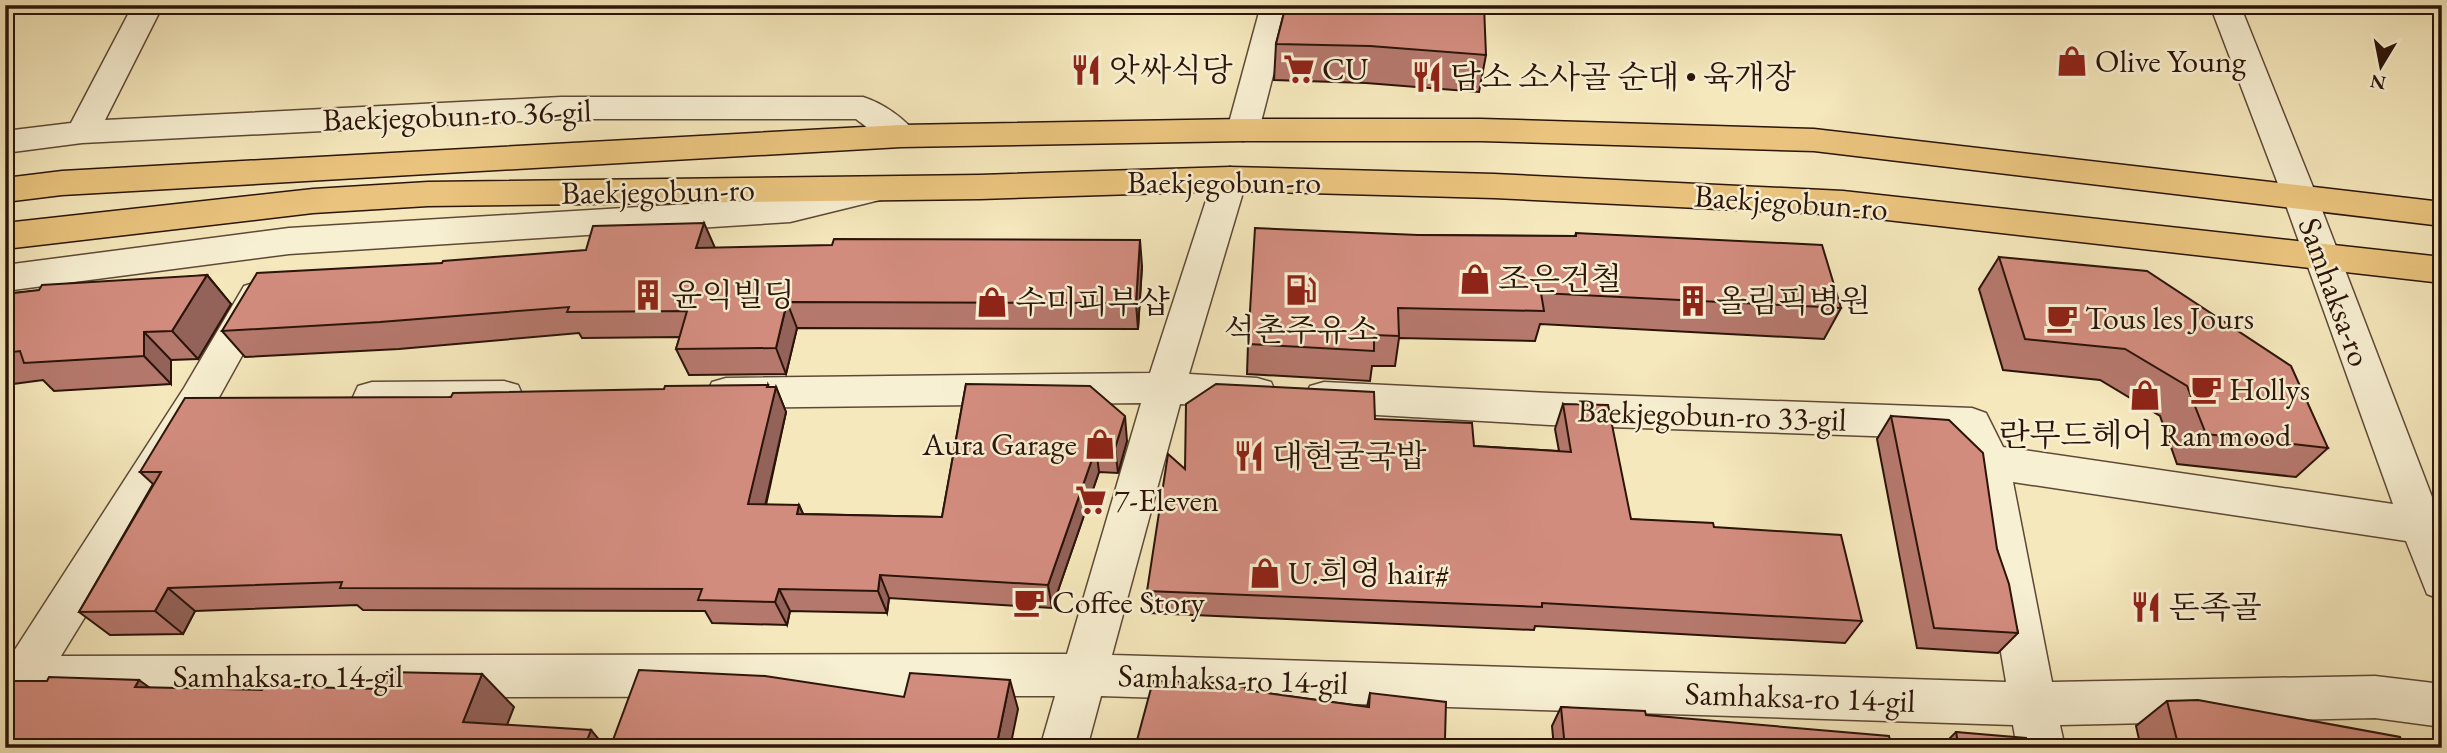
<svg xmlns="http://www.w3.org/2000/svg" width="2447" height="753" font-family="'EB Garamond','Noto Serif KR',serif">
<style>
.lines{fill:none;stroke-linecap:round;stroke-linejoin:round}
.minor-casing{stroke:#5e4936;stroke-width:3}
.major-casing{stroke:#2c140a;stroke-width:3}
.minor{fill:#f8f0d3;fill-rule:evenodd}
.major{fill:#eac47e;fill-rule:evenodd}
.wall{fill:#b5786c;stroke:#2c140a;stroke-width:2}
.shaded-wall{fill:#936258;stroke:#2c140a;stroke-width:2}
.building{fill:#d28c7e;stroke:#2c140a;stroke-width:2}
.labels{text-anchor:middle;stroke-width:5;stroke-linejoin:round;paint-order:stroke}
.poi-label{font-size:32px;fill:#2c140a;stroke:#f8f0d3;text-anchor:start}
.street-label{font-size:32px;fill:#2c140a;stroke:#f8f0d3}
</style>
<rect width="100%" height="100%" fill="#f5e8bc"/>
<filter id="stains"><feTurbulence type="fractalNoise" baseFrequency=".00286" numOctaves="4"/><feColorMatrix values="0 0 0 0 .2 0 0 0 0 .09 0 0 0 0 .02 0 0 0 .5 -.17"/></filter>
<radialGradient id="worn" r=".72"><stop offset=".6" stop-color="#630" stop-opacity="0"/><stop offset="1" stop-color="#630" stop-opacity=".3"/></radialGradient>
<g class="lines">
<defs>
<g id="minor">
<path d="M 133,5 L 163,5 L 105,120 L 561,97 L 863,97 C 882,103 907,119 917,136 L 913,144 C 889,150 874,132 856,119 L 561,119 L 82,143 L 5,153 L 5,131 L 71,123 Z"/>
<path d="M 1261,5 L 1291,5 L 1259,130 L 1255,138 L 1243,141 L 1231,138 L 1227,130 Z"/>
<path d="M 2210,5 L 2240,5 L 2317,197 L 2442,523 L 2442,600 L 2427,594 L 2406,541 L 2013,482 L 2052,682 L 2375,676 L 2442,684 L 2442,727 L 2375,718 L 2060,725 L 2065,748 L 2017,748 L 2013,725 L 1101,696 L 1087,748 L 1040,748 L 1055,696 L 36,698 L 21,721 L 5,727 L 5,665 L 184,388 L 244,286 L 257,282 L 270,286 L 275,296 L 212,410 L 61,656 L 1067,654 L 1141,403 L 726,408 L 712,404 L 707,393 L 712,382 L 726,378 L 1150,373 L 1213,179 L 1218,171 L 1230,167 L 1242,171 L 1247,179 L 1189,374 L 1257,378 L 1271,382 L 1276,393 L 1271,404 L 1257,408 L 1180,404 L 1112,655 L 2006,682 L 1969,462 L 1959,439 L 1550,425 L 1324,412 L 1310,408 L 1305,397 L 1310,386 L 1324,382 L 1550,393 L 1972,408 L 1986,413 L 2003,447 L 2393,504 L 2283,197 Z"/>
<path d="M 880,177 L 892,181 L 897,189 L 892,197 L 790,222 L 289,254 L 5,291 L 5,265 L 289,228 L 790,198 Z"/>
<path d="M 504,381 L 518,385 L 523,396 L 518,407 L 504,411 L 372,412 L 358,408 L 353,397 L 358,386 L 372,382 Z"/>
</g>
<g id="major">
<path d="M 1243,119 L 1481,119 L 1814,129 L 2442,202 L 2442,226 L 1814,151 L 1481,141 L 1243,141 L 901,147 L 62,195 L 5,202 L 5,178 L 62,171 L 901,125 Z"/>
<path d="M 1230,167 L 1494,174 L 1843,191 L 2442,257 L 2442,283 L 1843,215 L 1494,198 L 1230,191 L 980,199 L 428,206 L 313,213 L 5,249 L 5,223 L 313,189 L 428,182 L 980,175 Z"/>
</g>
</defs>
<!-- minor casing -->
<use href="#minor" class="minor-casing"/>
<!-- major casing -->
<use href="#major" class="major-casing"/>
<!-- minor -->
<use href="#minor" class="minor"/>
<!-- major -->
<use href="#major" class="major"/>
</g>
<!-- wall -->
<g class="wall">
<path d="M 1286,5 L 1486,55 L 1479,92 L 1366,83 L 1274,80 L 1276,44 Z"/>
<path d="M 1576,233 L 1841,308 L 1824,339 L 1540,324 L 1535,341 L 1399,338 L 1395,366 L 1372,366 L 1370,381 L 1247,374 L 1248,344 L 1418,235 L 1575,236 Z"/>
<path d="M 715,248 L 1142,266 L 1138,329 L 797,328 L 786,374 L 689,375 L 676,349 L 680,337 L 582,338 L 579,333 L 399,349 L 245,357 L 222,331 L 442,263 Z"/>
<path d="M 1999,257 L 2328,448 L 2296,477 L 2177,464 L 2160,416 L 2100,380 L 2003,370 L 1979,289 Z"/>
<path d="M 207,275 L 231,304 L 198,359 L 171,360 L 171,384 L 54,391 L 43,380 L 5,385 L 5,294 Z"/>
<path d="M 966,384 L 1127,441 L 1118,473 L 1099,472 L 1052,608 L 889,598 L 887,613 L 790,611 L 787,625 L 712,623 L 705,611 L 363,610 L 357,605 L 195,611 L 183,634 L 110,635 L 79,612 L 153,484 L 140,472 L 451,397 L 776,387 L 786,412 L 766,505 L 799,505 L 803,514 L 942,517 Z"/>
<path d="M 1563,404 L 1631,519 L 1714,527 L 1862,621 L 1845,643 L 1535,626 L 1534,630 L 1149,613 L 1147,591 L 1185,469 L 1375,419 L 1474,446 L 1559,451 L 1555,429 Z"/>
<path d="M 1891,416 L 1997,549 L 2018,633 L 1998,653 L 1917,648 L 1877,439 Z"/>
<path d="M 1245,690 L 1367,707 L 1370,693 L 1445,739 L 1553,748 L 1137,748 L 1136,744 Z"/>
<path d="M 2167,701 L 2404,748 L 2141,748 L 2136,726 Z"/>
<path d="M 1561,707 L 1646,715 L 1892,748 L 1554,748 L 1552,726 Z"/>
<path d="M 1956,732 L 2029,748 L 1940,748 Z"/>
</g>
<!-- shaded-wall -->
<g class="shaded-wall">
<path d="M 704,223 L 716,250 L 696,248 Z"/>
<path d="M 1140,240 L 1142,266 L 1138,329 L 1136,303 Z"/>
<path d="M 207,275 L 231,304 L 198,359 L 172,331 Z"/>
<path d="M 787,302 L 797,328 L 786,374 L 776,348 Z"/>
<path d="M 144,332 L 171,360 L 171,384 L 144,356 Z"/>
<path d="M 768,385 L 773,398 L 776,387 L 786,412 L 760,528 L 748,504 Z"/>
<path d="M 1125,416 L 1127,441 L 1118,473 L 1115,448 Z"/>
<path d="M 1096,448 L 1099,472 L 1052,608 L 1048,585 Z"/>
<path d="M 799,505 L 810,529 L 797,514 Z"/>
<path d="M 880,575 L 889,598 L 887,613 L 878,591 Z"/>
<path d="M 168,588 L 195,611 L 183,634 L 155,611 Z"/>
<path d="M 779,589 L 790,611 L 787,625 L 775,602 Z"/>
<path d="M 482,674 L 514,707 L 498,748 L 463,722 Z"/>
<path d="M 139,680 L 185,713 L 135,687 Z"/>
<path d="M 1010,680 L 1018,709 L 1010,748 L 996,748 Z"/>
<path d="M 591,730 L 606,748 L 584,748 Z"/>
</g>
<!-- building -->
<g class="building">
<path d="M 1286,5 L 1484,6 L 1486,55 L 1370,46 L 1276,44 Z"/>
<path d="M 704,223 L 696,248 L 832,245 L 834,239 L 1140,240 L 1136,303 L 787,302 L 776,348 L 676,349 L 687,311 L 567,312 L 569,307 L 380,322 L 222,331 L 257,273 L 442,263 L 443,261 L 586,250 L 593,226 Z"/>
<path d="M 1255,228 L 1418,235 L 1576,236 L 1576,233 L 1822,245 L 1841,308 L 1541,293 L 1544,311 L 1398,308 L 1399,336 L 1374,335 L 1374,351 L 1248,344 Z"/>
<path d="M 1999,257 L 2147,271 L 2291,366 L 2328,448 L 2206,434 L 2187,386 L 2125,349 L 2025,339 Z"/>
<path d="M 207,275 L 172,331 L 144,332 L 144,356 L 24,363 L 20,351 L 5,353 L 5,294 L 39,290 L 42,285 Z"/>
<path d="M 966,384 L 1090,386 L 1125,416 L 1115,448 L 1096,448 L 1048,585 L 880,575 L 878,591 L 779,589 L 775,602 L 698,600 L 702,589 L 340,588 L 342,582 L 168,588 L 155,611 L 79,612 L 161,472 L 140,472 L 185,398 L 451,397 L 453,393 L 664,389 L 665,386 L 768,385 L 767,387 L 776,387 L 748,504 L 799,505 L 797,514 L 942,517 Z"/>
<path d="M 1216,384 L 1374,392 L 1375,419 L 1472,423 L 1474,446 L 1571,452 L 1563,404 L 1608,405 L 1631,519 L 1713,523 L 1714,527 L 1841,535 L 1862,621 L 1542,603 L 1542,607 L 1147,591 L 1168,454 L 1185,469 L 1186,404 Z"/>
<path d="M 1891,416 L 1949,420 L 1983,453 L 1997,549 L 2009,584 L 2018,633 L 1934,628 Z"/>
<path d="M 639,670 L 765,676 L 904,697 L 910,673 L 1010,680 L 996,748 L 610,748 Z"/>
<path d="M 387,672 L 482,674 L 463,722 L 591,730 L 584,748 L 5,748 L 5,681 L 47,681 L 49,677 L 139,680 L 135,687 L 262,690 L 265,686 L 379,689 Z"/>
<path d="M 1153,681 L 1221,683 L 1245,687 L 1245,690 L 1369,707 L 1370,693 L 1446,702 L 1445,739 L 1553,748 L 1154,748 L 1136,744 Z"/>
<path d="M 2198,700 L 2400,737 L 2404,748 L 2179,748 L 2167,701 Z"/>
<path d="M 1561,707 L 1645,711 L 1646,715 L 1889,736 L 1892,748 L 1565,748 Z"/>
<path d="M 1956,732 L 2026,738 L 2029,748 L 1959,748 Z"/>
</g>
<!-- icons -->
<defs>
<symbol id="shop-bare" viewBox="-9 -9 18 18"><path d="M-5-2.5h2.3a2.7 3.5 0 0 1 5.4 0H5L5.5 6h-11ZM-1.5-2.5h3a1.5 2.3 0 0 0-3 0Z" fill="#8f2418" stroke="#f8f0d3" stroke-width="2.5" paint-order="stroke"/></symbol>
<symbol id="supermarket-bare" viewBox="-9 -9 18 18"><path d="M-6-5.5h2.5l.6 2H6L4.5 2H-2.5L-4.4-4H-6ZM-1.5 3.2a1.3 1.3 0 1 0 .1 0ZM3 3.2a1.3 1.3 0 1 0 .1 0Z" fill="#8f2418" stroke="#f8f0d3" stroke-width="2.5" paint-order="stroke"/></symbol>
<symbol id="restaurant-bare" viewBox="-9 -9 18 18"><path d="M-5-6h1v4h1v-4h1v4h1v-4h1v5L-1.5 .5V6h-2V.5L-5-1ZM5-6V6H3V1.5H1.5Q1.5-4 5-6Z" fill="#8f2418" stroke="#f8f0d3" stroke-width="2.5" paint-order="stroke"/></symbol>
<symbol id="fuel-bare" viewBox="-9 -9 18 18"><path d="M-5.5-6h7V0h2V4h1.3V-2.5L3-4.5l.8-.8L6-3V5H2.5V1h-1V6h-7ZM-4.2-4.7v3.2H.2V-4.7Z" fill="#8f2418" stroke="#f8f0d3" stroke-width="2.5" paint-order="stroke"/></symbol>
<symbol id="building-bare" viewBox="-9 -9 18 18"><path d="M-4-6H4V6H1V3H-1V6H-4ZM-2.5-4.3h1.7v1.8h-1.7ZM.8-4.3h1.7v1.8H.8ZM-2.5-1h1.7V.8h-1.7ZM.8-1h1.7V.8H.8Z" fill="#8f2418" stroke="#f8f0d3" stroke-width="2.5" paint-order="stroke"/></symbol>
<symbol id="cafe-bare" viewBox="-9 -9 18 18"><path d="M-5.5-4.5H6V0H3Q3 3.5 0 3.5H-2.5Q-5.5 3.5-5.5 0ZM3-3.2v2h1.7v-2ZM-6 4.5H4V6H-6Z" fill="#8f2418" stroke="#f8f0d3" stroke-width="2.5" paint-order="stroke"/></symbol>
</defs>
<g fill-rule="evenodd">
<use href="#shop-bare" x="2050" y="39" width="44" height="44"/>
<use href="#supermarket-bare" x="1277" y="47" width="44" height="44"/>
<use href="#restaurant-bare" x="1064" y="48" width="44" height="44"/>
<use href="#restaurant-bare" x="1405" y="55" width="44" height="44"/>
<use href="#shop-bare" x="1453" y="257" width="44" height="44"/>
<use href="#fuel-bare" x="1279" y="268" width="44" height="44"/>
<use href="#building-bare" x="626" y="273" width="44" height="44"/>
<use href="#building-bare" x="1671" y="279" width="44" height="44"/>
<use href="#shop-bare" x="970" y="280" width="44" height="44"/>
<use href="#cafe-bare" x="2040" y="296" width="44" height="44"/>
<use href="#cafe-bare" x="2184" y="367" width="44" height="44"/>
<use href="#shop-bare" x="2123" y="373" width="44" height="44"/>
<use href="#shop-bare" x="1078" y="422" width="44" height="44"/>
<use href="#restaurant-bare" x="1227" y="434" width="44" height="44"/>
<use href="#supermarket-bare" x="1069" y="478" width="44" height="44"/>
<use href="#shop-bare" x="1243" y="551" width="44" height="44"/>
<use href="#cafe-bare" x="1007" y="580" width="44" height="44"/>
<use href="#restaurant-bare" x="2124" y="585" width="44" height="44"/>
</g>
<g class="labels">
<!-- poi labels -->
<g class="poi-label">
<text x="2095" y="72">Olive Young</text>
<text x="1322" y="80">CU</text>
<text x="1109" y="81">앗싸식당</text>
<text x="1450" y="88">담소 소사골 순대 • 육개장</text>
<text x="1498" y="290">조은건철</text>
<text x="671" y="306">윤익빌딩</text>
<text x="1716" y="312">올림픽병원</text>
<text x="1015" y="313">수미피부샵</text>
<text x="2085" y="329">Tous les Jours</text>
<text x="1301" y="341" text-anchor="middle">석촌주유소</text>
<text x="2229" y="400">Hollys</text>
<text x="2145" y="446" text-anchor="middle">란무드헤어 Ran mood</text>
<text x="1077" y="455" text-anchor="end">Aura Garage</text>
<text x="1272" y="467">대현굴국밥</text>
<text x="1114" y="511">7-Eleven</text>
<text x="1288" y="584">U.희영 hair#</text>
<text x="1052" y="613">Coffee Story</text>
<text x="2169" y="618">돈족골</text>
</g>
<!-- street labels -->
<g class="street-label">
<text transform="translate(457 115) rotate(-2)" y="11">Baekjegobun-ro 36-gil</text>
<text x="1224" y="193">Baekjegobun-ro</text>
<text transform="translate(658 191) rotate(-1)" y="11">Baekjegobun-ro</text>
<text transform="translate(1791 202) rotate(4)" y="11">Baekjegobun-ro</text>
<text transform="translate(2335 292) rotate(70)" y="11">Samhaksa-ro</text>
<text transform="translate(1712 415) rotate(2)" y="11">Baekjegobun-ro 33-gil</text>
<text x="288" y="687">Samhaksa-ro 14-gil</text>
<text transform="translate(1233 679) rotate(2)" y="11">Samhaksa-ro 14-gil</text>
<text transform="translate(1800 697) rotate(2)" y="11">Samhaksa-ro 14-gil</text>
</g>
</g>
<!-- margin -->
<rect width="2447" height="753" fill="none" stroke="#f5e8bc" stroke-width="28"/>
<rect x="7" y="7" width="2433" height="739" fill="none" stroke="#2c140a" stroke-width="3.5"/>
<rect x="14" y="14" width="2419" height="725" fill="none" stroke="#2c140a" stroke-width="2"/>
<!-- north arrow -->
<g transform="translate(2381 66) rotate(190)" stroke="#f8f0d3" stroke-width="5" paint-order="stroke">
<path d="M0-5L12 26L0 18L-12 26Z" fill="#2c140a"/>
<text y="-10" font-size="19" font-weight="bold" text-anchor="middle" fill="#2c140a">N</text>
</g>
<rect width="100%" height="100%" filter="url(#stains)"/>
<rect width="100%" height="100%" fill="url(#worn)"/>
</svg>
